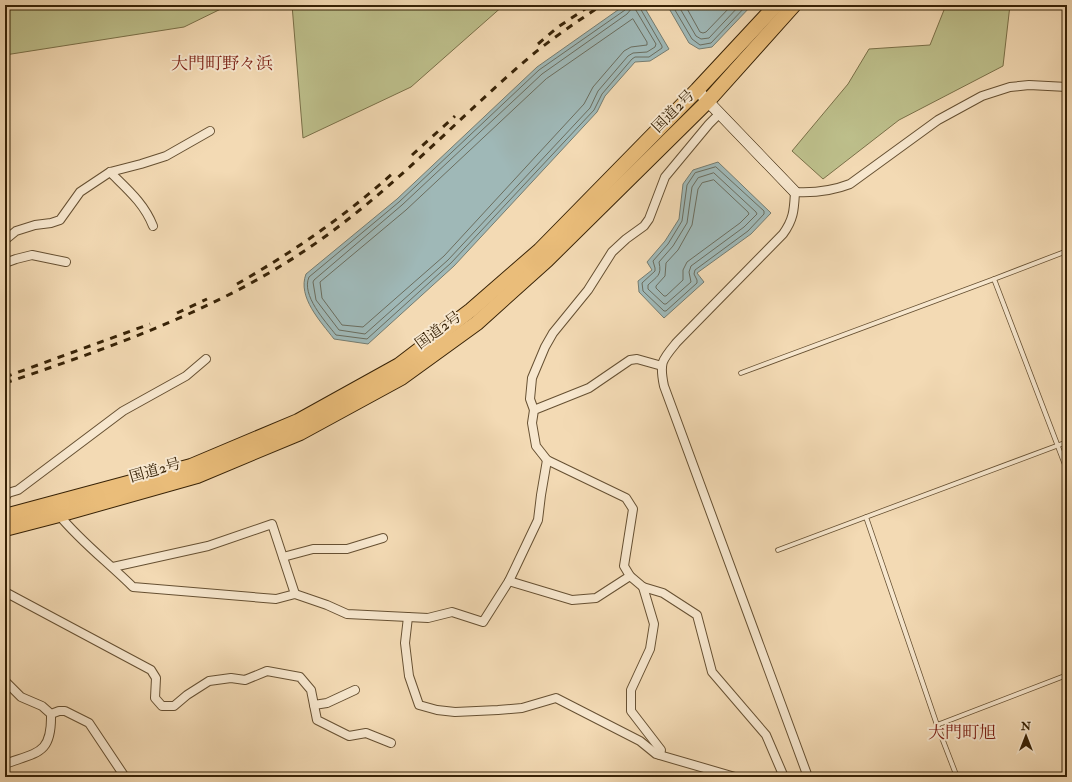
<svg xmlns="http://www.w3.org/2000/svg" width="1072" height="782" font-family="'IM FELL Double Pica','Noto Serif JP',serif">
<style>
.green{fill:#bdbf8b;stroke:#7a7048}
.water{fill:#9fb8b7;stroke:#757c70}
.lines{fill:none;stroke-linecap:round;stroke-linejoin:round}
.shore{stroke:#6b6d5e;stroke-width:1}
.lane-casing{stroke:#665032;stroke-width:5.5}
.street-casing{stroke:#665032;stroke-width:10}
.secondary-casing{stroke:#372206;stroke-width:12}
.highway-casing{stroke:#372206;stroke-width:16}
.lane{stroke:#f7e7ce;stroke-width:4}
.street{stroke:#f7e7ce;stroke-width:8}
.secondary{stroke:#f7e7ce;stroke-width:11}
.highway{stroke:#eabd7a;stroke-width:14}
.rail{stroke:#372206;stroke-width:3;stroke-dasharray:7 7;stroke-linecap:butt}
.labels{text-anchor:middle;stroke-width:4;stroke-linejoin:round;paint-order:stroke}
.street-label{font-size:15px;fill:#372206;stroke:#f7e7ce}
.quarter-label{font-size:17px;fill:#7a1f14;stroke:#f7e7ce}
</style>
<rect width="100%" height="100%" fill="#f3dab4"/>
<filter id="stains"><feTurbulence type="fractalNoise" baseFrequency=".005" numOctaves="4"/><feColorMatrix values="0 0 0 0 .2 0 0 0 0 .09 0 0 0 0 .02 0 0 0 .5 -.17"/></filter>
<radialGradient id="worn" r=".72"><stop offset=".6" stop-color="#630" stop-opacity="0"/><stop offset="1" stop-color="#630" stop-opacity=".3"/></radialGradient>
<!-- green -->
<g class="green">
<path d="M 5,5 L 229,5 L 184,27 L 5,55 Z"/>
<path d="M 292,5 L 504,5 L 411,87 L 303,138 Z"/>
<path d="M 946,5 L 1010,5 L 1003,66 L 899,120 L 823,179 L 792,151 L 848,84 L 869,49 L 930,45 Z"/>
</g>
<!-- water -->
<g class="water">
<path d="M 625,5 L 643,5 L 669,49 L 650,61 L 635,62 L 605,96 L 597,112 L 454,266 L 368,344 L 334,339 C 321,322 297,297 306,274 L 397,199 L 537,67 Z"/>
<path d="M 667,5 L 752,5 L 712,47 L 699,49 L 689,43 Z"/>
<path d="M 718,162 L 771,213 L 751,234 L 697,273 L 704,282 L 664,318 L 639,292 L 638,281 L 652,270 L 647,262 L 665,241 L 679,219 L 683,184 L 693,170 Z"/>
</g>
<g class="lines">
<!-- shore -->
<g class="shore">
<path d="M 627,5 L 625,10 L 539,70 L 399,202 L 309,277 C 301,295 325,321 336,335 L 367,339 L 451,263 L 594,110 L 602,94 L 632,59 L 635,57 L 649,57 L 662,48 L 662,46 L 640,8 L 640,5"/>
<path d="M 672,5 L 692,39 L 700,45 L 711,43 L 747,5"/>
<path d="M 678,5 L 696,36 L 701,39 L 709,38 L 740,5"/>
<path d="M 685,5 L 700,32 L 703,33 L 706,32 L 732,5"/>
<path d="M 634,7 L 656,44 L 655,47 L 647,52 L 633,53 L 628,56 L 598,91 L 590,108 L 448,260 L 365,334 L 339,330 L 316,300 L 313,282 L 314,280 L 402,205 L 542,74 L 627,14 L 632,8 Z"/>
<path d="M 633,19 L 647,42 L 647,45 L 631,47 L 624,51 L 593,87 L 584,104 L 444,256 L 363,327 L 342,325 L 322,298 L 320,282 L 406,210 L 546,79 Z"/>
<path d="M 716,167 L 764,211 L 764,214 L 748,231 L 695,270 L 694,274 L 697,280 L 697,283 L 666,311 L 664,311 L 643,291 L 642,283 L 655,271 L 655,268 L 653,261 L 668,244 L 682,221 L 687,185 L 695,173 Z"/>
<path d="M 714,173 L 756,212 L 757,214 L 744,227 L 691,266 L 689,272 L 691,282 L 666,304 L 664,304 L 648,289 L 648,285 C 657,276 662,276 659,262 L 673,246 L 687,223 L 692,187 L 698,178 Z"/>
<path d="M 714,180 L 748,212 L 749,214 L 740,223 L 687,262 L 683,270 L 683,280 L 666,296 L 664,296 L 656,288 L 656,286 L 665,276 L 666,263 L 678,250 L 692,225 L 698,189 L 702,183 Z"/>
</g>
<defs>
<g id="lane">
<path d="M 1067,251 L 994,279 L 1067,470"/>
<path d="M 741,373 L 994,279"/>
<path d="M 778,550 L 866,517"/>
<path d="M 937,725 L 1067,675"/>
<path d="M 957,777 L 937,725 L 866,517 L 1067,442"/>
</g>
<g id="street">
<path d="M 110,172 C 127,189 144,203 153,226"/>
<path d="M 5,240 L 16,231 L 35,225 L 51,223 L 60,220 L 80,192 L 110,172 L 141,164 L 166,156 L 210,131"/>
<path d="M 5,263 L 16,259 L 32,255 L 66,262"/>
<path d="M 662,366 L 637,359 L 630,360 L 589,388 L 534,410 L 532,423 L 536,446 L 547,460 L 626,498 L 633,509 L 624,566 L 630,576 L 643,587 L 663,593 L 697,615 L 712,672 L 766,735 L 784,777"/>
<path d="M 534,410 L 530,399 L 532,378 L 545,347 L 553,333 L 588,290 L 612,252 L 626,239 L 644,226 L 649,219 L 665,177 L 709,124 L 720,113"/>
<path d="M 5,498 L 8,493 L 18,490 L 123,411 L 186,376 L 206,359"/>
<path d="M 59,515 C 81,542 109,563 133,587 L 276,599 L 295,594 L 327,605 L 347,614 L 428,618 L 452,612 L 483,622 L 509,581 L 538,520 L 541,495 L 547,460"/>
<path d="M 283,557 L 313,549 L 347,549 L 383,538"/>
<path d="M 113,567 L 208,546 L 272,524 L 295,594"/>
<path d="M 509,581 L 572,600 L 596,598 L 630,576"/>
<path d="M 643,587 L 654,624 L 650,649 L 631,690 L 631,711 L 661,750 L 660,755"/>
<path d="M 5,592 L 151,670 L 156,678 L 155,698 L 162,706 L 174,706 L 187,695 L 209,681 L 231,678 L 245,680 L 267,671 L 300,677 L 311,690 L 314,705 L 327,703 L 355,690"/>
<path d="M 408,617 L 405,643 L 409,676 L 419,705 L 437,710 L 455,712 L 498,710 L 522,708 L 556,698 L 640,741 L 656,754 L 735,777"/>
<path d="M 5,681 L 21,697 L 42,706 L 51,714 L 59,711 L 65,711 L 89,723 L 125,777"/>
<path d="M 314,705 L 317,720 L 349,736 L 366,733 L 391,743"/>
<path d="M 5,764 C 38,752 52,754 51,714"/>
<path d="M 808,777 L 664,386 C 659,362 662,360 677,342 L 783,234 C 794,219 794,209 795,192 C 814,193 832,191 850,184 L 938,120 L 982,96 L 1010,87 L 1029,85 L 1067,87"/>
</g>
<path id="secondary" d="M 697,90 L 795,192"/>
<g id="highway">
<path d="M 5,516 L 191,466 L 298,421 L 399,365 L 471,310 L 540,250 L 697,90 L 776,5"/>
<path d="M 5,529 L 59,515 L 197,476 L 300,433 L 401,378 L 477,323 L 547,260 L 708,101 L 794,5"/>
</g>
</defs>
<!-- lane casing -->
<use href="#lane" class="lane-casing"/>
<!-- street casing -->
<use href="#street" class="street-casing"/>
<!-- secondary casing -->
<use href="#secondary" class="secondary-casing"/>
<!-- highway casing -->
<use href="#highway" class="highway-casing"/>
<!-- lane -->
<use href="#lane" class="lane"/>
<!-- street -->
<use href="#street" class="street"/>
<!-- secondary -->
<use href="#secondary" class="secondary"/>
<!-- highway -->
<use href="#highway" class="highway"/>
<!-- rail -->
<g class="rail">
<path d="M 538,44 L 558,27 L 591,5"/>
<path d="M 412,155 L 455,116"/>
<path d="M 237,284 C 293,252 345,216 393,173"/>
<path d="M 177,313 L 207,299"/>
<path d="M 5,377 L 150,324"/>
<path d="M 5,383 C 121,344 240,302 338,227 C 407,175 466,111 532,55 C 554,37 578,21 602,5"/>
</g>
</g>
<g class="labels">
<!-- street labels -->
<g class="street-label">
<text transform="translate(673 111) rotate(-45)" y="5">国道2号</text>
<text transform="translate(438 330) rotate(-36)" y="5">国道2号</text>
<text transform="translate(155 470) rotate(-16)" y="5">国道2号</text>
</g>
<!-- quarter labels -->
<g class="quarter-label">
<text x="222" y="69">大門町野々浜</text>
<text x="962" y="738">大門町旭</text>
</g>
</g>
<!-- margin -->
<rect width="1072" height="782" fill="none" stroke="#f3dab4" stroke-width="20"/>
<rect x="6" y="6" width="1060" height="770" fill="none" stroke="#372206" stroke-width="2"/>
<rect x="10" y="10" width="1052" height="762" fill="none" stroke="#372206"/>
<!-- north arrow -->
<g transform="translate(1026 736)" stroke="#f7e7ce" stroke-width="3" paint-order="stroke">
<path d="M0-3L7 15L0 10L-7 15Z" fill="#372206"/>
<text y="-6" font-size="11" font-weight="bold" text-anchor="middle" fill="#372206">N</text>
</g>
<rect width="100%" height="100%" filter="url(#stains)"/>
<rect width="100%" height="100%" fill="url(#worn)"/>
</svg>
